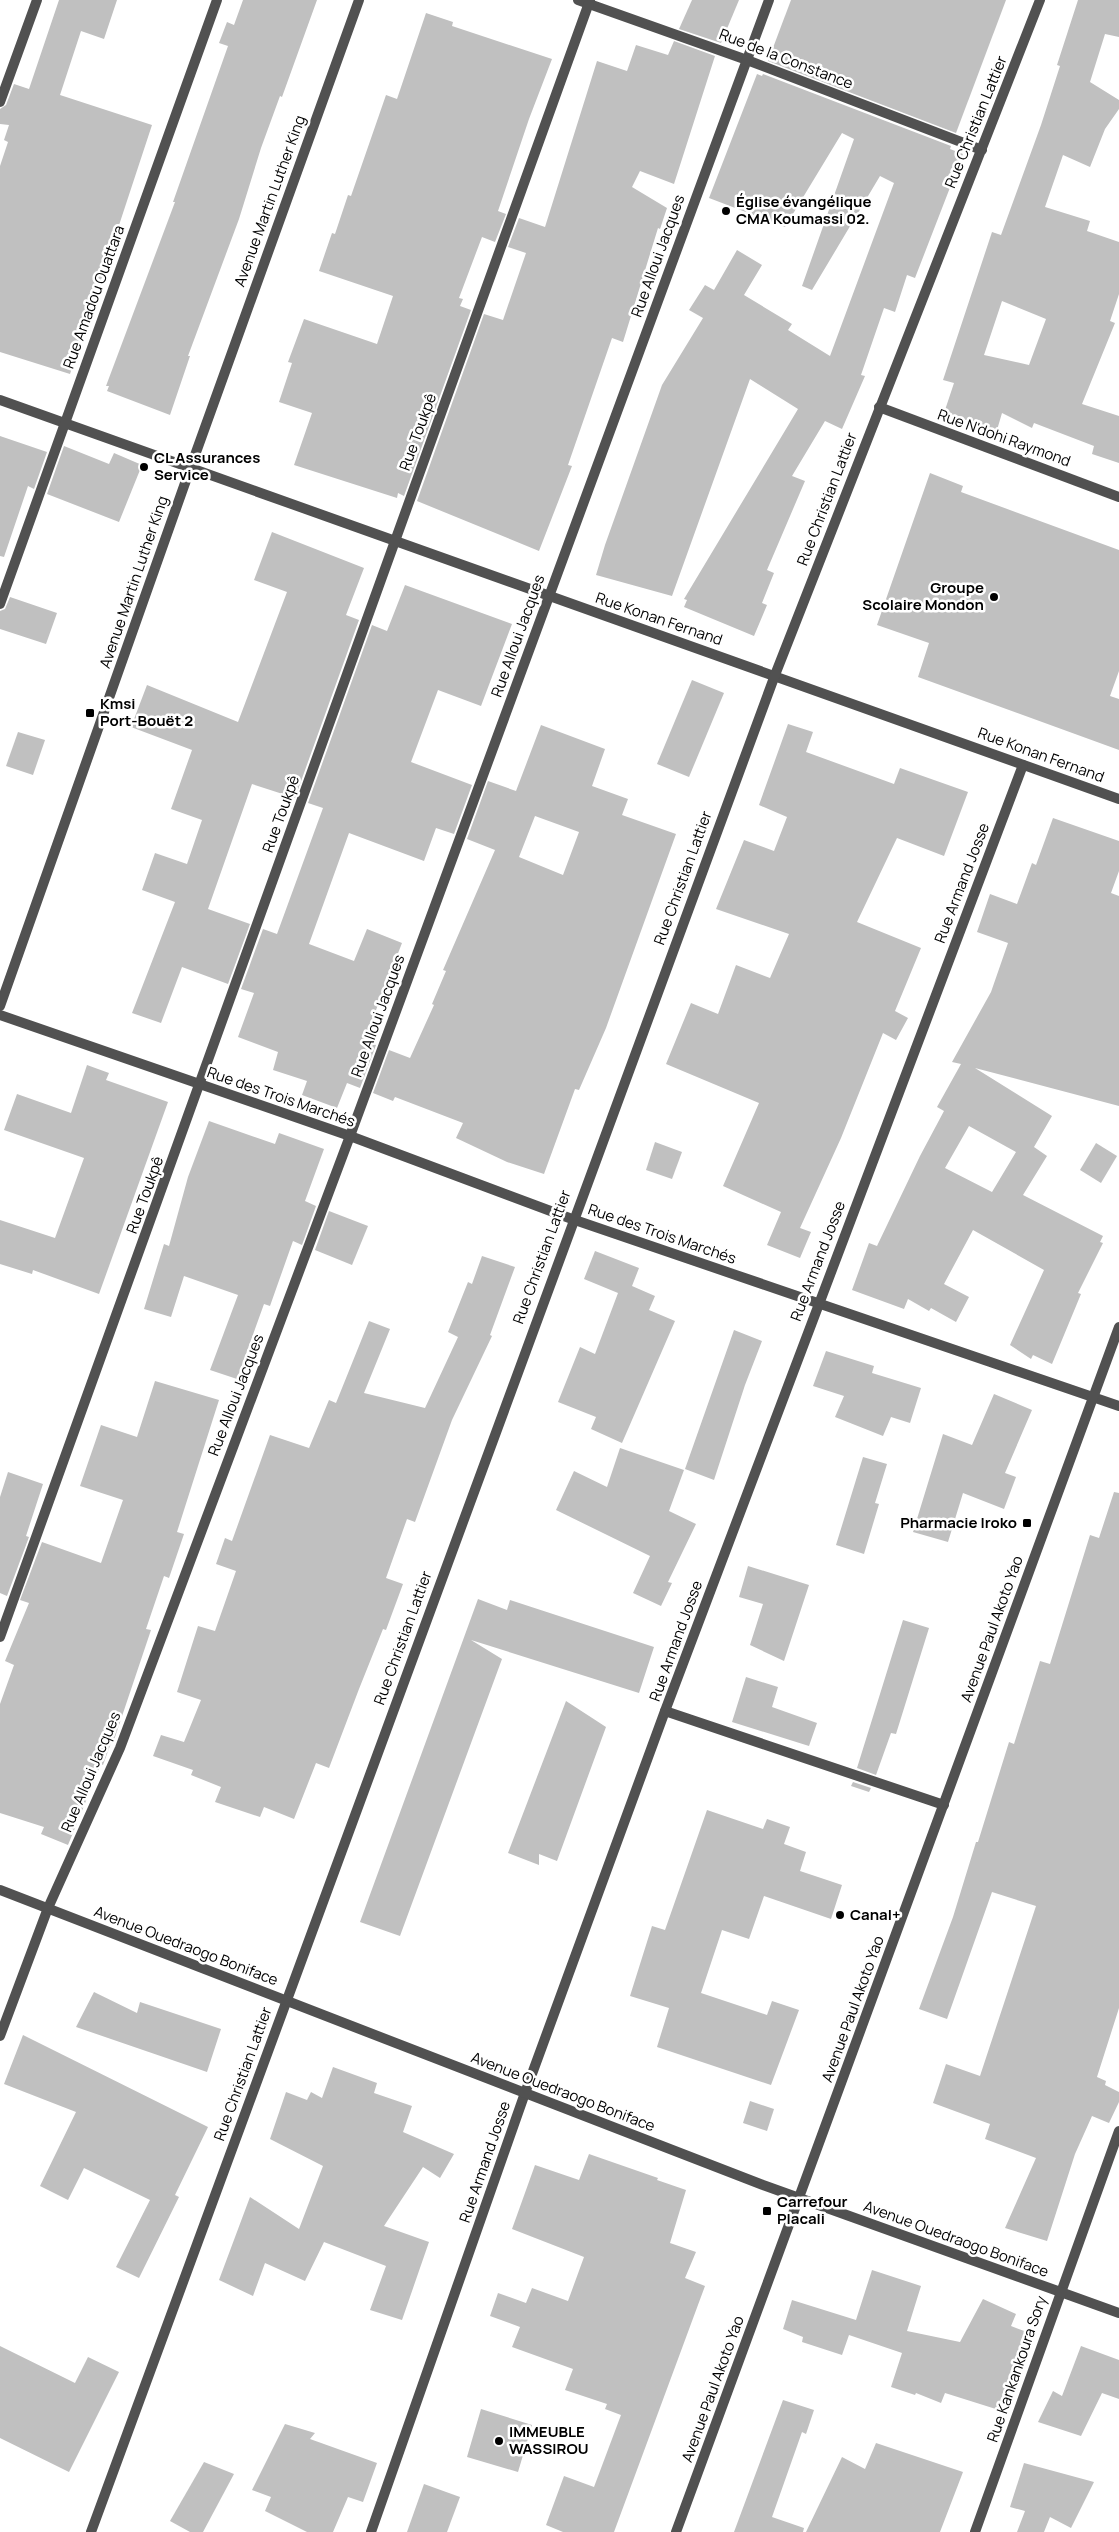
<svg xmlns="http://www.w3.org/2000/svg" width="1119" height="2532" font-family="Manrope,sans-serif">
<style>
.building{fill:#c0c0c0;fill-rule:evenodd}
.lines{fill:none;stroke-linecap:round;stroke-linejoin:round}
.minor{stroke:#515151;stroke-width:10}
.tertiary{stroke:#515151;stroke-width:10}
.poi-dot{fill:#000;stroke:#fff;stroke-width:2}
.labels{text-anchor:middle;stroke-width:5;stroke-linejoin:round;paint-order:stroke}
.street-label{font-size:15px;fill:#000;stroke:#fff}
.poi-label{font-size:15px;font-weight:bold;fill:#000;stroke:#fff;text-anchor:start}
</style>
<rect width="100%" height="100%" fill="#fff"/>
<!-- building -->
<g class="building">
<path d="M 59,0 L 117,0 L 104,39 L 81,31 L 60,95 L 152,125 L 70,374 L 0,352 L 0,166 L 8,142 L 4,140 L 9,125 L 0,124 L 0,109 L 6,105 L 14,84 L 29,89 Z"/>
<path d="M 243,0 L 317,0 L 282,97 L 280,96 L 261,148 L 239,219 L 188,356 L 190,356 L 170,415 L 107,391 L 109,386 L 106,386 L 175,202 L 173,202 L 228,46 L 219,43 L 227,22 L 234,25 Z"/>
<path d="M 692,0 L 739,0 L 721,43 L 679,29 Z"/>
<path d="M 791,0 L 1006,0 L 956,133 L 768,61 Z"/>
<path d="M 1078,0 L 1119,0 L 1119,37 L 1105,34 L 1090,82 L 1119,100 L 1119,109 L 1105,129 L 1090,167 L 1063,155 L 1045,207 L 1090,221 L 1087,231 L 1119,242 L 1119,294 L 1110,321 L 1115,323 L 1082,404 L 1119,416 L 1119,463 L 1092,454 L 1094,446 L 1034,423 L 1032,428 L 1002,413 L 997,430 L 944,413 L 954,383 L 943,380 L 992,232 L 1001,235 L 1041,125 L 1060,66 L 1057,65 ZM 1002,301 L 1046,319 L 1029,365 L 984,355 Z"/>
<path d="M 426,13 L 453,22 L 452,26 L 552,59 L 529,119 L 498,211 L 506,214 L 495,242 L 482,237 L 459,298 L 463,299 L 460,306 L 471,310 L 404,496 L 398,493 L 397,498 L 294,465 L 312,413 L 279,402 L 292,363 L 288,362 L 304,319 L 377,344 L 393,296 L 319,271 L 332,233 L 335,234 L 348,195 L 351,196 L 386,95 L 397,99 Z"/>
<path d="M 674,41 L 715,56 L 674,184 L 640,171 L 632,187 L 667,208 L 660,229 L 658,228 L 623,342 L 612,338 L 568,465 L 572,466 L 539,551 L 417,501 L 484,314 L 503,320 L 526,253 L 508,247 L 519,218 L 545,227 L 597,61 L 627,71 L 636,45 L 668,55 Z"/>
<path d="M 757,74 L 762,76 L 763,74 L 951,146 L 950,149 L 963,154 L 915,278 L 907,275 L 895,312 L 884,308 L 861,375 L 865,376 L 842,429 L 825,421 L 792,476 L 805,481 L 767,570 L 774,573 L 762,603 L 767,605 L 754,636 L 684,607 L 687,600 L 684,599 L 798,409 L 750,379 L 672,596 L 596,575 L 605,545 L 662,385 L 703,318 L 689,310 L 705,285 L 714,290 L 737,250 L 762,265 L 744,295 L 792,324 L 788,330 L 830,356 L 894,183 L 880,176 L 812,290 L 802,286 L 854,139 L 842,133 L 785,227 L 709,198 Z"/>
<path d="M 0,436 L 47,452 L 34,489 L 28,486 L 4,557 L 0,556 Z"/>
<path d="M 64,446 L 109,464 L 114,453 L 142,465 L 119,522 L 47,494 Z"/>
<path d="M 930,473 L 963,486 L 961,492 L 1119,550 L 1119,671 L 1110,696 L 1119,699 L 1119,750 L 918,677 L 929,643 L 877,625 Z"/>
<path d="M 272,532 L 364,568 L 346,615 L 359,620 L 295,798 L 252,784 L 208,909 L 250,924 L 228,984 L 182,967 L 161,1023 L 132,1013 L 175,902 L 142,890 L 155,853 L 187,864 L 202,820 L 171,809 L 192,750 L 131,727 L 147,685 L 238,722 L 287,592 L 254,580 Z"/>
<path d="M 405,585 L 512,624 L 481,706 L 438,690 L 411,762 L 472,785 L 454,834 L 436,828 L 424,861 L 349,833 L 309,944 L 354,961 L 367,929 L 402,943 L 364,1041 L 376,1045 L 360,1088 L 347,1083 L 337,1108 L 302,1095 L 307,1081 L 273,1070 L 278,1052 L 238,1037 L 254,993 L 241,989 L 263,929 L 277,934 L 304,860 L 323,808 L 308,803 L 372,625 L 387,631 Z"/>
<path d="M 10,597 L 57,613 L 46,644 L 0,629 L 0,611 L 5,609 Z"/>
<path d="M 692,680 L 724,693 L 689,777 L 657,764 Z"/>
<path d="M 788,724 L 813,732 L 806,752 L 894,784 L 900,768 L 968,792 L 944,856 L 897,838 L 857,922 L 921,948 L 895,1011 L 908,1018 L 896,1040 L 883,1033 L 841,1138 L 800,1228 L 811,1232 L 800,1258 L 767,1245 L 781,1212 L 723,1186 L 759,1103 L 666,1064 L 691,1003 L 718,1014 L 736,965 L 770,978 L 789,934 L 716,909 L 744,840 L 774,851 L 787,817 L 759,805 Z"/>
<path d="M 541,725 L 605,749 L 592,786 L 628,799 L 622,815 L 676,834 L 606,1028 L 579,1090 L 575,1089 L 544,1174 L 507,1162 L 456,1138 L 463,1123 L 395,1097 L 393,1101 L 373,1093 L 389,1050 L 410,1058 L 434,1005 L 432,1004 L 446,971 L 443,970 L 495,850 L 467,839 L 488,781 L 516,791 ZM 535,816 L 579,832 L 563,875 L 519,857 Z"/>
<path d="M 18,732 L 45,740 L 33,775 L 6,766 Z"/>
<path d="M 1053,818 L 1119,841 L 1119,871 L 1111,893 L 1119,896 L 1119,1106 L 975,1068 L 1052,1116 L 1034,1147 L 1047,1156 L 1023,1195 L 1103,1236 L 1100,1242 L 1103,1243 L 1078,1293 L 1081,1294 L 1052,1364 L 1033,1355 L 1031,1359 L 1010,1345 L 1044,1270 L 973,1230 L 944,1284 L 969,1297 L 956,1322 L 931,1308 L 929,1311 L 908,1299 L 904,1309 L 852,1290 L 869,1243 L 877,1246 L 920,1156 L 944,1111 L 937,1107 L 961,1064 L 952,1062 L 991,992 L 1008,943 L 977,932 L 990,894 L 1017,904 L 1032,863 L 1036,865 ZM 969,1126 L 1016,1152 L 992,1192 L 945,1168 Z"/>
<path d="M 87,1065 L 109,1073 L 106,1080 L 168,1102 L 99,1294 L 33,1270 L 32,1274 L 0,1264 L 0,1220 L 55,1238 L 84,1158 L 4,1130 L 17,1094 L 71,1113 Z"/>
<path d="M 209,1121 L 275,1144 L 279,1133 L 324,1149 L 305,1201 L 316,1206 L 302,1245 L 293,1241 L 270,1306 L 264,1304 L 237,1379 L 210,1370 L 238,1295 L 184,1276 L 171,1317 L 144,1309 L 164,1244 L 169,1246 L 188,1177 Z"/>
<path d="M 655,1142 L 682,1152 L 672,1179 L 646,1170 Z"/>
<path d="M 1096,1143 L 1117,1156 L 1101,1183 L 1080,1170 Z"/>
<path d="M 329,1211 L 368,1226 L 352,1265 L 315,1250 Z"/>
<path d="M 595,1251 L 639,1268 L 632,1286 L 655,1296 L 649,1310 L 675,1321 L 622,1443 L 591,1429 L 596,1417 L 558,1402 L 580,1347 L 595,1354 L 618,1293 L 584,1279 Z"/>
<path d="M 482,1256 L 515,1267 L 490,1335 L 492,1336 L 452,1420 L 415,1522 L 407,1519 L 386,1578 L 403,1584 L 386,1630 L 383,1629 L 359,1689 L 329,1768 L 316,1763 L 294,1819 L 264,1807 L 260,1817 L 215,1802 L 221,1787 L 191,1775 L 193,1770 L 153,1756 L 161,1735 L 184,1742 L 201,1700 L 177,1692 L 198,1626 L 215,1631 L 236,1571 L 216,1564 L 225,1538 L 232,1541 L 270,1435 L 309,1448 L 329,1400 L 336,1403 L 369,1321 L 390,1329 L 364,1393 L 425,1408 L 458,1337 L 448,1332 L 468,1282 L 472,1284 Z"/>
<path d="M 734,1330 L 762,1341 L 745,1385 L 714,1480 L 685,1469 Z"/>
<path d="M 826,1351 L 874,1366 L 872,1373 L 921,1388 L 910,1423 L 891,1417 L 883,1436 L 835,1417 L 844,1396 L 813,1386 Z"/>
<path d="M 155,1381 L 219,1400 L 177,1532 L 184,1534 L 169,1578 L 164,1576 L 146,1629 L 151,1630 L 113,1743 L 111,1743 L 103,1765 L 101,1764 L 68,1845 L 41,1834 L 44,1827 L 0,1813 L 0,1704 L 14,1665 L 5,1661 L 29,1603 L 20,1600 L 42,1542 L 101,1563 L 123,1500 L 80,1486 L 101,1425 L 137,1437 Z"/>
<path d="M 994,1394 L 1032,1410 L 1005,1473 L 1016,1477 L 1004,1509 L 963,1493 L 948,1542 L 913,1532 L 943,1434 L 972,1445 Z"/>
<path d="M 620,1448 L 684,1470 L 669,1511 L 696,1524 L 668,1582 L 672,1583 L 661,1606 L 633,1593 L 650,1556 L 556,1510 L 574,1471 L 607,1487 Z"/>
<path d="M 863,1457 L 887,1464 L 875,1503 L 879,1504 L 864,1554 L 836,1545 Z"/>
<path d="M 8,1472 L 43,1484 L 26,1536 L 29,1537 L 7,1596 L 0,1593 L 0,1497 Z"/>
<path d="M 1114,1492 L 1119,1493 L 1119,2008 L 1097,2077 L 1106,2081 L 1105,2085 L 1119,2092 L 1119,2102 L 1109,2123 L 1092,2116 L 1075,2154 L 1047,2241 L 1005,2228 L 1036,2158 L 985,2139 L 990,2124 L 933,2103 L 946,2064 L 980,2076 L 1036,1906 L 992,1892 L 947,2019 L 919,2009 L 953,1917 L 976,1842 L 978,1842 L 1009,1742 L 1014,1744 L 1040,1661 L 1050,1664 L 1090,1535 L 1099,1538 Z"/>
<path d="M 748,1566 L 809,1585 L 784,1661 L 750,1645 L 763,1604 L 739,1597 Z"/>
<path d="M 478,1599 L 507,1610 L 510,1600 L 654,1647 L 639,1693 L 471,1640 L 502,1659 L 400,1936 L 360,1922 Z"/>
<path d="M 903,1620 L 929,1628 L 896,1734 L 891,1733 L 876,1775 L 857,1768 Z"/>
<path d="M 746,1677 L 778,1687 L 772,1707 L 817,1723 L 809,1746 L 732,1722 Z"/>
<path d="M 566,1701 L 606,1727 L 557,1861 L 539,1854 L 539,1865 L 508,1853 Z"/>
<path d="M 853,1782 L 871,1788 L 869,1792 L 851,1786 Z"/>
<path d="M 707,1810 L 763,1829 L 767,1819 L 790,1827 L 784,1844 L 806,1852 L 800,1871 L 842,1885 L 831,1919 L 764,1896 L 749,1939 L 722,1930 L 701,1993 L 767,2015 L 772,2001 L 799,2010 L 771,2085 L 657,2047 L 669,2008 L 630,1996 L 652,1926 L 665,1930 Z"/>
<path d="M 94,1992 L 137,2013 L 140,2002 L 221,2029 L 207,2072 L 76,2027 Z"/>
<path d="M 23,2035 L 208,2127 L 175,2195 L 179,2197 L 139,2278 L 116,2267 L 150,2200 L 84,2168 L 68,2200 L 40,2186 L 76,2112 L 4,2084 Z"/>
<path d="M 333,2067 L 377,2083 L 374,2093 L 412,2106 L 403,2132 L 454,2154 L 440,2178 L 423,2167 L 384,2226 L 429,2242 L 402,2320 L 370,2310 L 386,2266 L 324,2242 L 305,2281 L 265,2263 L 253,2296 L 219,2280 L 250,2197 L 299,2229 L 323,2166 L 270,2139 L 286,2092 L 307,2100 L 311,2092 L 322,2098 Z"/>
<path d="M 750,2101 L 774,2109 L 767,2131 L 743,2123 Z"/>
<path d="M 589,2154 L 658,2178 L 657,2180 L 686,2190 L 670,2243 L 696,2252 L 685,2278 L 705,2286 L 614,2532 L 563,2532 L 546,2525 L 564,2476 L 594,2487 L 621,2415 L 605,2409 L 607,2404 L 565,2390 L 573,2369 L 512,2347 L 520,2327 L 490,2316 L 498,2293 L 526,2303 L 532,2288 L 568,2301 L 584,2257 L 512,2229 L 535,2165 L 579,2180 Z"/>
<path d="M 872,2270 L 921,2286 L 907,2331 L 960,2342 L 983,2299 L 1016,2314 L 1011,2326 L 1027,2332 L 999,2410 L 945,2393 L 941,2403 L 916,2393 L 915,2395 L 891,2387 L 902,2353 L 849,2335 L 842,2355 L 802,2342 L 803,2337 L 783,2329 L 792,2300 L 856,2320 Z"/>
<path d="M 0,2346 L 75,2383 L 88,2357 L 119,2372 L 69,2472 L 0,2438 Z"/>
<path d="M 1081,2346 L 1119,2360 L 1119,2399 L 1102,2393 L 1081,2436 L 1038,2422 L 1053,2391 L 1062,2396 Z"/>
<path d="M 783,2400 L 814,2410 L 806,2434 L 802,2432 L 772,2517 L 804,2528 L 803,2532 L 734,2532 Z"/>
<path d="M 481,2409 L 532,2425 L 518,2472 L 467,2457 Z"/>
<path d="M 285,2424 L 315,2433 L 310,2439 L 377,2463 L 363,2502 L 348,2497 L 333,2532 L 307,2532 L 265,2511 L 271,2497 L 252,2490 Z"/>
<path d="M 876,2443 L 963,2472 L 940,2532 L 806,2532 L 842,2457 L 865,2469 Z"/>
<path d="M 204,2462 L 234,2474 L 203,2532 L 190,2532 L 170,2521 Z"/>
<path d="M 1024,2463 L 1094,2482 L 1071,2528 L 1050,2517 L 1044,2532 L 1017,2532 L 1025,2511 L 1010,2507 Z"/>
<path d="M 424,2484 L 460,2497 L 447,2532 L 407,2532 Z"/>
</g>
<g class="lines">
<!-- minor -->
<g class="minor">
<path d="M 578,0 L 747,60 L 982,150"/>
<path d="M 0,102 L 37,0"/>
<path d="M 0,400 L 1119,799"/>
<path d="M 879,407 L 1119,497"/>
<path d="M 0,604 L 217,0"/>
<path d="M 0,1015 L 350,1136 L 572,1219 L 1119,1406"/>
<path d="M 0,1637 L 590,0"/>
<path d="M 665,1711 L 944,1805"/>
<path d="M 0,2036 L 48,1908 L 120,1748 L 350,1136 L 769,0"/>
<path d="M 91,2532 L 775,675 L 1040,0"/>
<path d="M 371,2532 L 525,2093 L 665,1711 L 1023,765"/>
<path d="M 975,2532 L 1119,2131"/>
</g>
<!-- tertiary -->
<g class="tertiary">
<path d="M 0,1006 L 190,469 L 359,0"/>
<path d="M 0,1890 L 763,2185 L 1119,2313"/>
<path d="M 676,2532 L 1119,1327"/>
</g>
</g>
<!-- markers -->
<g class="poi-dot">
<circle cx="726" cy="211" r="5"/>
<circle cx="144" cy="467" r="5"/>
<circle cx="994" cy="597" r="5"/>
<rect x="85" y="708" width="10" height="10" rx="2.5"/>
<rect x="1022" y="1518" width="10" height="10" rx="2.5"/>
<circle cx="840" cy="1915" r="5"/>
<rect x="762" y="2206" width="10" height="10" rx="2.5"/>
<circle cx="499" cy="2441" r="5"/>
</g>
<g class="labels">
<!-- street labels -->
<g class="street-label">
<text transform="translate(786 59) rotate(21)" y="5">Rue de la Constance</text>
<text transform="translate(976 122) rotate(-68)" y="5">Rue Christian Lattier</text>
<text transform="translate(270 201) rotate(-70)" y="5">Avenue Martin Luther King</text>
<text transform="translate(658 256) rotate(-70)" y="5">Rue Alloui Jacques</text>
<text transform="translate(94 297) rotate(-70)" y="5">Rue Amadou Ouattara</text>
<text transform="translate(418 432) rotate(-70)" y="5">Rue Toukpê</text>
<text transform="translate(1004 438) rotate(20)" y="5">Rue N'dohi Raymond</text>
<text transform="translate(827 499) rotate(-69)" y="5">Rue Christian Lattier</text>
<text transform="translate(134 582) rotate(-71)" y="5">Avenue Martin Luther King</text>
<text transform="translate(659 619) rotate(19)" y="5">Rue Konan Fernand</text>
<text transform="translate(518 636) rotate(-70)" y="5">Rue Alloui Jacques</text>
<text transform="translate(1041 755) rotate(20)" y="5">Rue Konan Fernand</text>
<text transform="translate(281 814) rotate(-70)" y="5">Rue Toukpê</text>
<text transform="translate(683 878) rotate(-70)" y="5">Rue Christian Lattier</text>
<text transform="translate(962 883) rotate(-69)" y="5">Rue Armand Josse</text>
<text transform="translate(378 1016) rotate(-70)" y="5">Rue Alloui Jacques</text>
<text transform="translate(281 1097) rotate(19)" y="5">Rue des Trois Marchés</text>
<text transform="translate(145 1195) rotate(-70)" y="5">Rue Toukpê</text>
<text transform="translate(662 1234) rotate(19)" y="5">Rue des Trois Marchés</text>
<text transform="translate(542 1257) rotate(-70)" y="5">Rue Christian Lattier</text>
<text transform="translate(818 1261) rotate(-69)" y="5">Rue Armand Josse</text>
<text transform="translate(236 1395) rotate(-69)" y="5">Rue Alloui Jacques</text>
<text transform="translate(992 1629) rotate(-70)" y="5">Avenue Paul Akoto Yao</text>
<text transform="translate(403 1638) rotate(-70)" y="5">Rue Christian Lattier</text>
<text transform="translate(676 1641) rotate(-70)" y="5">Rue Armand Josse</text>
<text transform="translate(91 1772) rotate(-67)" y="5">Rue Alloui Jacques</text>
<text transform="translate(186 1946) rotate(21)" y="5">Avenue Ouedraogo Boniface</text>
<text transform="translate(853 2009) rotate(-70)" y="5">Avenue Paul Akoto Yao</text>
<text transform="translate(243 2074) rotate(-70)" y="5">Rue Christian Lattier</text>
<text transform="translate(563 2092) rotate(21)" y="5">Avenue Ouedraogo Boniface</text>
<text transform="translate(485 2162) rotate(-71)" y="5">Rue Armand Josse</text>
<text transform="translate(956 2239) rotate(20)" y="5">Avenue Ouedraogo Boniface</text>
<text transform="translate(1017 2369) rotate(-71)" y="5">Rue Kankankoura Sory</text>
<text transform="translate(713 2389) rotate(-70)" y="5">Avenue Paul Akoto Yao</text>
</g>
<!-- poi labels -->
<g class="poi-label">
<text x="736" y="207">Église évangélique<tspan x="736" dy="17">CMA Koumassi 02.</tspan></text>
<text x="154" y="463">CL Assurances<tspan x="154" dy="17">Service</tspan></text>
<text x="984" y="593" text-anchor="end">Groupe<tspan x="984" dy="17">Scolaire Mondon</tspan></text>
<text x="100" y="709">Kmsi<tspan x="100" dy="17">Port-Bouët 2</tspan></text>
<text x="1017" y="1528" text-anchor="end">Pharmacie Iroko</text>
<text x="850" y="1920">Canal+</text>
<text x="777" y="2207">Carrefour<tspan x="777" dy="17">Placali</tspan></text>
<text x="509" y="2437">IMMEUBLE<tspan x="509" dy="17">WASSIROU</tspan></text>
</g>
</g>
</svg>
